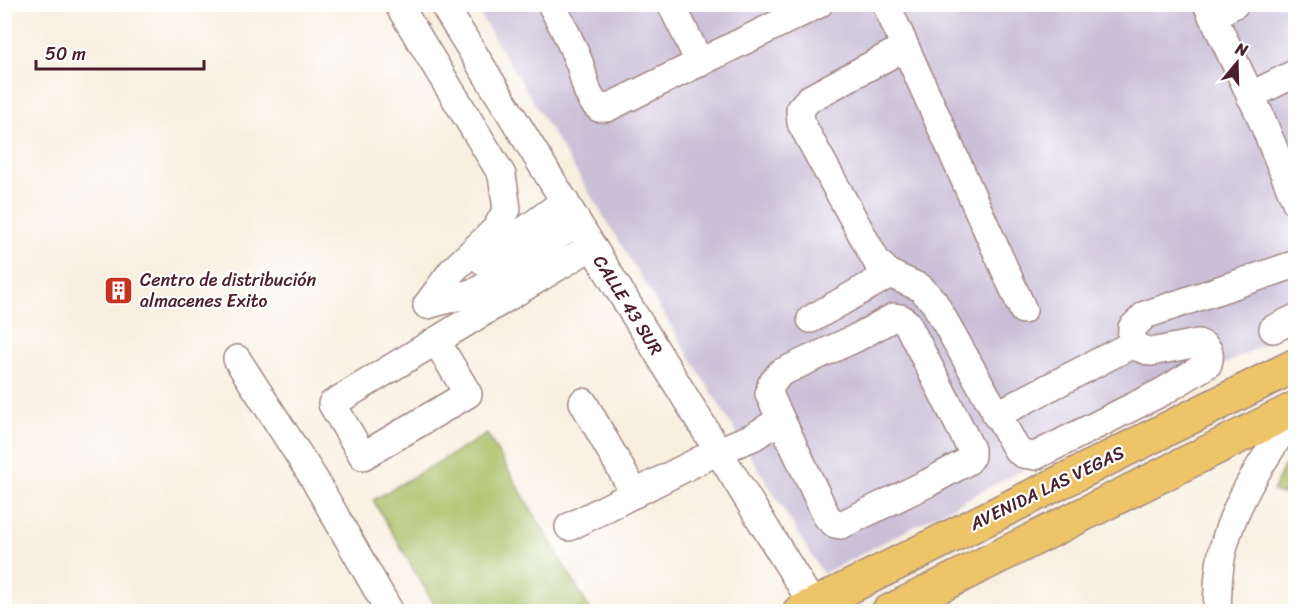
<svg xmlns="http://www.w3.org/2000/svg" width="1300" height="616" font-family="Sriracha,sans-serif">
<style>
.industrial{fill:#c9bfd7}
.green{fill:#a8bf65;stroke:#796f48;stroke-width:1.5}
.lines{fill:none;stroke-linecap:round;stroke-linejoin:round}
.minor-casing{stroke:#a18785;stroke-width:30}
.major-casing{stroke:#a18785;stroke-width:36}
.minor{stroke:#fff;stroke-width:27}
.major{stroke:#eec469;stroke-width:33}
.labels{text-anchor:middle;stroke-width:4.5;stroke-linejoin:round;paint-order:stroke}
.poi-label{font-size:18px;fill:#4a1f2b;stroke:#fff;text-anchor:start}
.street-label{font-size:18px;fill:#4a1f2b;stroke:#fff}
</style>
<rect width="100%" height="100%" fill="#fff"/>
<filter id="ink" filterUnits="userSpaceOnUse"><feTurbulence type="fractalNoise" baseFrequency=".0167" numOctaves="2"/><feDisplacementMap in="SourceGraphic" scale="12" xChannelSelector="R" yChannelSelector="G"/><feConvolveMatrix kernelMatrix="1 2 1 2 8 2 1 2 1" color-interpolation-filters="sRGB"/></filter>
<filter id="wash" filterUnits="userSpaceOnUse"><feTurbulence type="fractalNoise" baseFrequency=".008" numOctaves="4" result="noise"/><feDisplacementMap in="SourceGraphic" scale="24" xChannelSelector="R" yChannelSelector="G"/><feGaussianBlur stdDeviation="1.35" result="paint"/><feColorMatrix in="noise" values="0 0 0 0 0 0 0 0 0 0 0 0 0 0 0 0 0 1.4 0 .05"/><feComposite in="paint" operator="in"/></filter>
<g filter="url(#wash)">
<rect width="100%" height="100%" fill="#f8efdf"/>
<!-- industrial -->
<path class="industrial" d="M 474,5 L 1295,5 L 1295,328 L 823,574 Z"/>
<!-- green -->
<g class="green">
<path d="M 487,434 L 591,611 L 438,611 L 373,500 Z"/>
<path d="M 1295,460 L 1295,498 L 1273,491 L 1284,466 Z"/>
</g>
</g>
<g filter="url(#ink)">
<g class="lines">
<defs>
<g id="minor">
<path d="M 398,4 L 502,175 L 507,209 L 496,229 L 452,271 L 427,305"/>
<path d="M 443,4 L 813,605"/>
<path d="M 551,4 C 562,24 572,44 580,65 C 585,81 586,97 599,108 L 607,108 L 819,4"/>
<path d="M 671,4 L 700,63"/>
<path d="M 886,4 L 1023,310"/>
<path d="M 1207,4 L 1259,113 L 1296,202"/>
<path d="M 1212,16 L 1235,4"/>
<path d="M 905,47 L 809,99 L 800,109 L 801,123 L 877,262 L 890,274 L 921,288 L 934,302 L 1017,450 L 1023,454 L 1035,456 L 1164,391 L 1208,364 C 1211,353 1209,347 1198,343 L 1151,352 L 1131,345"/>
<path d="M 1250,96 L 1296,73"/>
<path d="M 483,261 L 565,201"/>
<path d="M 427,305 L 478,291 L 577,222"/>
<path d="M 894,317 L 901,318 L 907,323 L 971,449 L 971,456 L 968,461 L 928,483 L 841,525 L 835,524 L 827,517 L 769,394 L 771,385 L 780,373 L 856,338 Z"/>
<path d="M 811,319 L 890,274"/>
<path d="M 1273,329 L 1296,318"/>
<path d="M 437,342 L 468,394 L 363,456 L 332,404 L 592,246"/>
<path d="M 1131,345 L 1132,328 L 1145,315 L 1296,264"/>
<path d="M 237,359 L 313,477 L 390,612"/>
<path d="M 583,402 L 635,494"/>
<path d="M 996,415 L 1131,345"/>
<path d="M 569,527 L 718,451 L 753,437 L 780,420"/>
<path d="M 1217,612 C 1218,588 1218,565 1225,542 C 1238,494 1270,451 1296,410"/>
</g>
<g id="major">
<path d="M 799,612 L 1296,365"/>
<path d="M 888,612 L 1296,408"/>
</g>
</defs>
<!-- minor casing -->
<use href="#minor" class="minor-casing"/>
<!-- major casing -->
<use href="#major" class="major-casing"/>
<!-- minor -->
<use href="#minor" class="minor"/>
<!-- major -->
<use href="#major" class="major"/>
</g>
</g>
<!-- icons -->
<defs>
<symbol id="building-square" viewBox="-11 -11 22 22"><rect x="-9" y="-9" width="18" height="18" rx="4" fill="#c8321e" stroke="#fff"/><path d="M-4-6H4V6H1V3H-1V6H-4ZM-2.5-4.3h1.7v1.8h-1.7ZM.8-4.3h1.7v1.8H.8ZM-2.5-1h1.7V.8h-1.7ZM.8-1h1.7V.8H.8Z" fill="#fff"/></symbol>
</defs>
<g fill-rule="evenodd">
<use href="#building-square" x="102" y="274" width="33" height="33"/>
</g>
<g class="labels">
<!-- poi labels -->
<g class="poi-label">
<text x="140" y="286">Centro de distribución<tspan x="140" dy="21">almacenes Exito</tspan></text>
</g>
<!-- street labels -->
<g class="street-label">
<text transform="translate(628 305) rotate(58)" y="6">CALLE 43 SUR</text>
<text transform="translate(1047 488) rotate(-26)" y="6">AVENIDA LAS VEGAS</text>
</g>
</g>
<!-- margin -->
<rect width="1300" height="616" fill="none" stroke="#fff" stroke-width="24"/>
<!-- north arrow -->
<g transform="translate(1237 63) rotate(19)" stroke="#ffffff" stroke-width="4.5" paint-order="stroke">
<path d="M0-4.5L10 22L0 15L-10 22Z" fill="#4a1f2b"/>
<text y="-9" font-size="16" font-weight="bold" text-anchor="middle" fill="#4a1f2b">N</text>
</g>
<!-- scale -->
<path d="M36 60v9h168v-9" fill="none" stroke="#4a1f2b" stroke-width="3"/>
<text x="45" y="60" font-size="18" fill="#4a1f2b" stroke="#ffffff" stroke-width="4.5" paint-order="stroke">50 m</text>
</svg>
